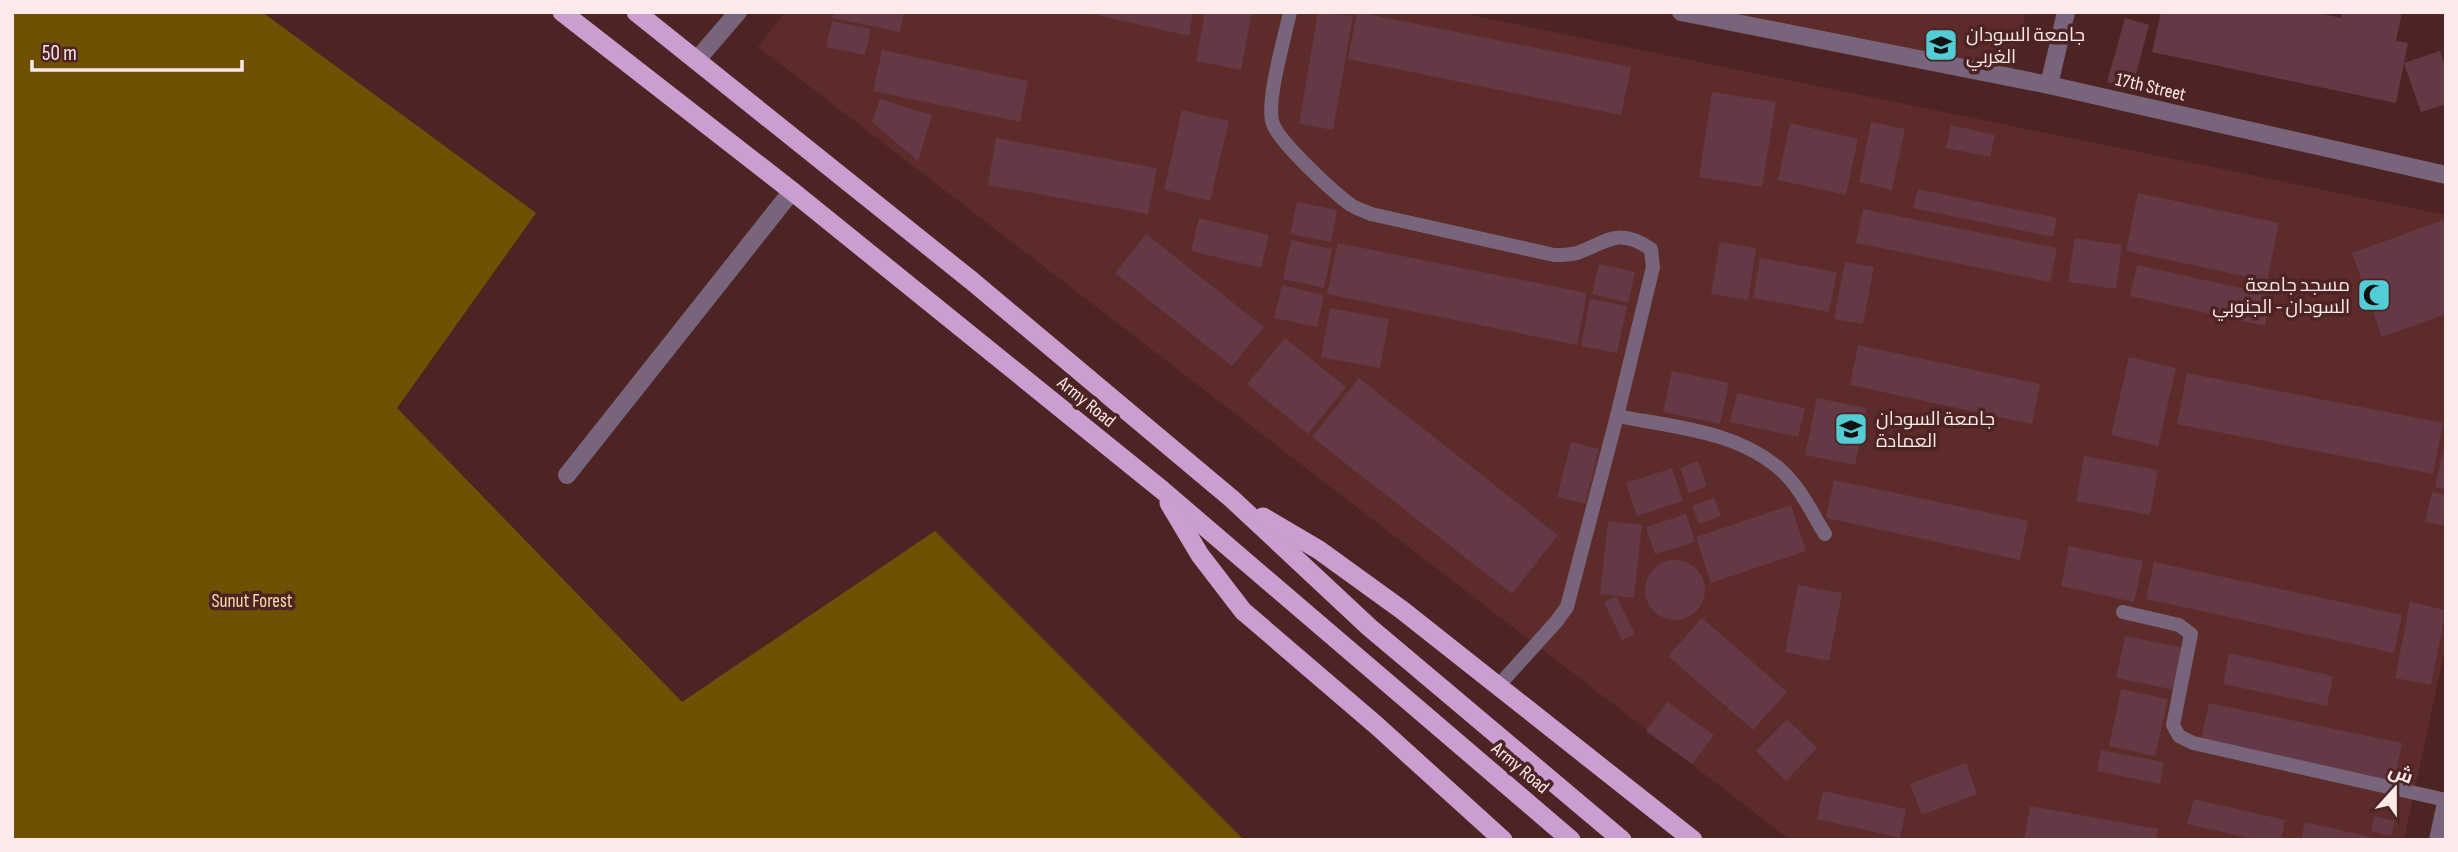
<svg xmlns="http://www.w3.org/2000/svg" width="2458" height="852" font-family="'Sofia Sans Condensed',Cairo,sans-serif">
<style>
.built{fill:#5c2b2a}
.forest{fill:#705104}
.building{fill:#643945}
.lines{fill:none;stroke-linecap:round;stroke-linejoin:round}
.service{stroke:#78647b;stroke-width:14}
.minor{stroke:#78647b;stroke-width:18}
.tertiary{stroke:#78647b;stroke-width:18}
.trunk{stroke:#ca9ed0;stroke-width:19}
.labels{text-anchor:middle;stroke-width:7;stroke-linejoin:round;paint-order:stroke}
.poi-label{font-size:19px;fill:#fbeae9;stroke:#4d2423;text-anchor:start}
.street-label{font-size:19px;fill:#fbeae9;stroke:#4d2423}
.park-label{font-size:19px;fill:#f9dda9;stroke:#4d2423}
</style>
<rect width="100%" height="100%" fill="#4d2423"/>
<!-- built -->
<g class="built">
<path d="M 785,12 L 1456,12 L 2446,215 L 2446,644 L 2404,840 L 1790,840 L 758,47 Z"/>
<path d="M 1718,12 L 2026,12 L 2011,78 Z"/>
</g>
<!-- forest -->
<path class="forest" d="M 12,12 L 262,12 L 536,213 L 397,408 L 682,702 L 935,531 L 1244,840 L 12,840 Z"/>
<!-- building -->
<g class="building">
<path d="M 834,12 L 904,12 L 900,32 L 833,18 Z"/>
<path d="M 1084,12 L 1193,12 L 1189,36 Z"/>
<path d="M 1205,12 L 1252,12 L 1241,70 L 1196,61 Z"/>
<path d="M 1318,12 L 1353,16 L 1333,130 L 1299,124 Z"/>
<path d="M 1357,12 L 1631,67 L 1621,115 L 1348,59 Z"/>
<path d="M 2161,12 L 2315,12 L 2341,18 L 2342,12 L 2402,12 L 2396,41 L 2408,43 L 2396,103 L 2152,52 Z"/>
<path d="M 2125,18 L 2149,25 L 2132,89 L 2107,82 Z"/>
<path d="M 832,21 L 871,29 L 865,55 L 826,47 Z"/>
<path d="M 882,50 L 1028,81 L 1020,122 L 873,91 Z"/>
<path d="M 2440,51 L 2446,68 L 2446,104 L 2421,112 L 2404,63 Z"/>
<path d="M 1712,92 L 1776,102 L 1762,187 L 1699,177 Z"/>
<path d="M 880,99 L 932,115 L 918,161 L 872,122 Z"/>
<path d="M 1182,110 L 1229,121 L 1210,201 L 1164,190 Z"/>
<path d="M 1871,122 L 1905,129 L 1892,190 L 1859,182 Z"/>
<path d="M 1790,123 L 1858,139 L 1846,195 L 1778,180 Z"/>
<path d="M 1951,125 L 1995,135 L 1990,157 L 1946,148 Z"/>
<path d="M 996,138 L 1157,168 L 1148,214 L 988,185 Z"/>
<path d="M 1918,189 L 2057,218 L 2053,237 L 1913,208 Z"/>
<path d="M 2138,193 L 2279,223 L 2267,281 L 2126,251 Z"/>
<path d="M 1297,202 L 1337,210 L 1331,242 L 1290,234 Z"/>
<path d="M 1863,209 L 2057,248 L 2050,282 L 1856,243 Z"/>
<path d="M 1199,218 L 1269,235 L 1261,268 L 1191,251 Z"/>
<path d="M 2446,219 L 2446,314 L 2382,337 L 2352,253 Z"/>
<path d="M 1146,234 L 1264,327 L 1232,366 L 1115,273 Z"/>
<path d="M 2075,238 L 2122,245 L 2116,289 L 2068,282 Z"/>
<path d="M 1291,240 L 1332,249 L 1324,288 L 1283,279 Z"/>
<path d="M 1720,242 L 1756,248 L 1748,300 L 1711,294 Z"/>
<path d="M 1338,243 L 1587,293 L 1577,345 L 1327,294 Z"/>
<path d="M 1760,258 L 1837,272 L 1829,312 L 1753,298 Z"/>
<path d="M 1845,262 L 1874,267 L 1863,324 L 1834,319 Z"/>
<path d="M 1599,264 L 1635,272 L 1628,303 L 1592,294 Z"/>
<path d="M 2137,265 L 2272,295 L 2265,326 L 2130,296 Z"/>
<path d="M 1282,285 L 1324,295 L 1317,327 L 1274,318 Z"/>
<path d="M 1590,299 L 1627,306 L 1617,353 L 1581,346 Z"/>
<path d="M 1330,308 L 1389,319 L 1380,368 L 1321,357 Z"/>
<path d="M 1285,338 L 1346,387 L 1308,434 L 1247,384 Z"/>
<path d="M 1858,345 L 2040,384 L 2032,424 L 1850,385 Z"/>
<path d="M 2129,357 L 2176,368 L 2158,446 L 2111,435 Z"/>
<path d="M 1672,371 L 1729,383 L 1720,424 L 1663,412 Z"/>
<path d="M 2187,373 L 2443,423 L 2433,474 L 2177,424 Z"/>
<path d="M 1359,378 L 1558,535 L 1512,594 L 1312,437 Z"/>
<path d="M 1737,393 L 1805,408 L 1798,437 L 1730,422 Z"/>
<path d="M 1817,398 L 1867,408 L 1855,465 L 1805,455 Z"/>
<path d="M 1571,442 L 1599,449 L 1585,504 L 1557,497 Z"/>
<path d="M 2445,443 L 2446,443 L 2446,490 L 2435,487 Z"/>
<path d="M 2084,456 L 2158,470 L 2150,515 L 2076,501 Z"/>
<path d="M 1698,461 L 1707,486 L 1689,493 L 1680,468 Z"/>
<path d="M 1672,468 L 1683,501 L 1637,516 L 1626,483 Z"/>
<path d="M 1834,480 L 2028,521 L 2020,560 L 1826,518 Z"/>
<path d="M 2432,492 L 2446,495 L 2446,526 L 2425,522 Z"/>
<path d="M 1714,498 L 1721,516 L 1699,524 L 1692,506 Z"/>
<path d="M 1791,505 L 1806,551 L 1711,583 L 1696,537 Z"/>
<path d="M 1686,514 L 1695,542 L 1655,554 L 1646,527 Z"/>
<path d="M 1608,521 L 1642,525 L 1634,598 L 1600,594 Z"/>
<path d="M 2069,546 L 2143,561 L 2134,602 L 2061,586 Z"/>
<circle cx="1675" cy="590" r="30"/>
<path d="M 2154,562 L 2402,615 L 2394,653 L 2146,599 Z"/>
<path d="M 1798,585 L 1842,593 L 1829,661 L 1785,652 Z"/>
<path d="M 1616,596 L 1635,634 L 1622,640 L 1604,602 Z"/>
<path d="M 2410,602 L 2446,610 L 2431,685 L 2395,678 Z"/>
<path d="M 1702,618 L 1787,692 L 1753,730 L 1668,656 Z"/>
<path d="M 2125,636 L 2184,648 L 2175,690 L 2116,678 Z"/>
<path d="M 2229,653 L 2333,676 L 2327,706 L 2223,684 Z"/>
<path d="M 2121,689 L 2168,699 L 2155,756 L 2109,746 Z"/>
<path d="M 1667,702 L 1714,735 L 1692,764 L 1646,731 Z"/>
<path d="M 2209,703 L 2402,743 L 2394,784 L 2200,744 Z"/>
<path d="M 1787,719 L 1817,748 L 1786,781 L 1756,751 Z"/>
<path d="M 2101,750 L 2164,762 L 2160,784 L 2097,771 Z"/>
<path d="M 1966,763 L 1977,794 L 1922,815 L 1910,784 Z"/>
<path d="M 1823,791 L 1906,809 L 1900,838 L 1817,819 Z"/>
<path d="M 2194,799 L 2285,820 L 2281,840 L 2257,840 L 2187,824 Z"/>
<path d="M 2030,806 L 2158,829 L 2156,840 L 2024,840 Z"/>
<path d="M 2375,816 L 2395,821 L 2391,836 L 2371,831 Z"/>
<path d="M 2305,822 L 2379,839 L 2378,840 L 2301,840 Z"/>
</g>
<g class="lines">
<!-- service -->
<g class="service">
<path d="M 1290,12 C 1285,37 1265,103 1273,124 C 1280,143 1333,192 1351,205 C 1357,209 1365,211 1371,214 L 1554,255 C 1562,255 1570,255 1577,253 C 1609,241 1618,227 1651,249 L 1653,267 L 1617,416 L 1567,607 L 1556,622 L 1499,685"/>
<path d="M 1617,416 C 1674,427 1739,431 1783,472 C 1801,489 1812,513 1825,534"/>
<path d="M 2123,612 L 2179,625 L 2191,634 L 2173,725 L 2179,736 L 2193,743 L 2446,800"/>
</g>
<!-- minor -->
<g class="minor">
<path d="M 1681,12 L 2049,85 L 2446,175"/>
<path d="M 696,61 L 738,12"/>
<path d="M 2049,85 L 2066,12"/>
<path d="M 567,475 L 792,191"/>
</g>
<!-- tertiary -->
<path class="tertiary" d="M 2438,840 L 2446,803"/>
<!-- trunk -->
<g class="trunk">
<path d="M 562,12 L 792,191 L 1162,490 L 1571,840"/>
<path d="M 636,12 L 972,281 L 1232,499 L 1369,627 L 1622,840"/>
<path d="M 1169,503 L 1200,555 L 1243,611 L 1376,725 L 1503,840"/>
<path d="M 1263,517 L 1319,550 L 1402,610 L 1693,840"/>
</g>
</g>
<!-- icons -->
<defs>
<symbol id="university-square" viewBox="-11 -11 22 22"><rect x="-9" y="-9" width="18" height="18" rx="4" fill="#52ccd5" stroke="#4d2423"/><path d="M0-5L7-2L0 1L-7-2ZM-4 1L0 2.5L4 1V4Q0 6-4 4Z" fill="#111"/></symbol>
<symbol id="mosque-square" viewBox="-11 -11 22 22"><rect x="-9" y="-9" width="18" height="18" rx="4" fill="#52ccd5" stroke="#4d2423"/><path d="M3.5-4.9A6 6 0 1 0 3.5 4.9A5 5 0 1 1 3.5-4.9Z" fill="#111"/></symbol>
</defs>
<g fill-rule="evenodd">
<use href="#university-square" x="1922" y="26" width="38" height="38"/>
<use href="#mosque-square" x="2355" y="276" width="38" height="38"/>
<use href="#university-square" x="1832" y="410" width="38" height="38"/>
</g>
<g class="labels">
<!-- poi labels -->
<g class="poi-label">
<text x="1966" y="41">جامعة السودان<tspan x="1966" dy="22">الغربي</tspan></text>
<text x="2350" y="291" text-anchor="end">مسجد جامعة<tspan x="2350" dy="22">السودان - الجنوبي</tspan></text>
<text x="1876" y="425">جامعة السودان<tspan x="1876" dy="22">العمادة</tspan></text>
</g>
<!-- street labels -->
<g class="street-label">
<text transform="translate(2151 86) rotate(13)" y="7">17th Street</text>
<text transform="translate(1087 401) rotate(39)" y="7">Army Road</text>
<text transform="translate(1521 767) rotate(40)" y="7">Army Road</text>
</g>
<!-- park labels -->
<g class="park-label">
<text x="252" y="607">Sunut Forest</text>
</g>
</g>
<!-- border -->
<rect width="2458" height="852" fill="none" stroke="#fbeae9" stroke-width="28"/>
<!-- north arrow -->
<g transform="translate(2395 789) rotate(21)" stroke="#4d2423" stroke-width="5" paint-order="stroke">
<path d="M0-5L12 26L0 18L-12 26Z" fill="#fbeae9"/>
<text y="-10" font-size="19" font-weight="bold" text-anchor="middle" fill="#fbeae9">ش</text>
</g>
<!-- scale -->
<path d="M32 60v10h210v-10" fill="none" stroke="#fbeae9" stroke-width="3.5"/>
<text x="42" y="60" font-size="21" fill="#fbeae9" stroke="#4d2423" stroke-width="5" paint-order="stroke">50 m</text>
</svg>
